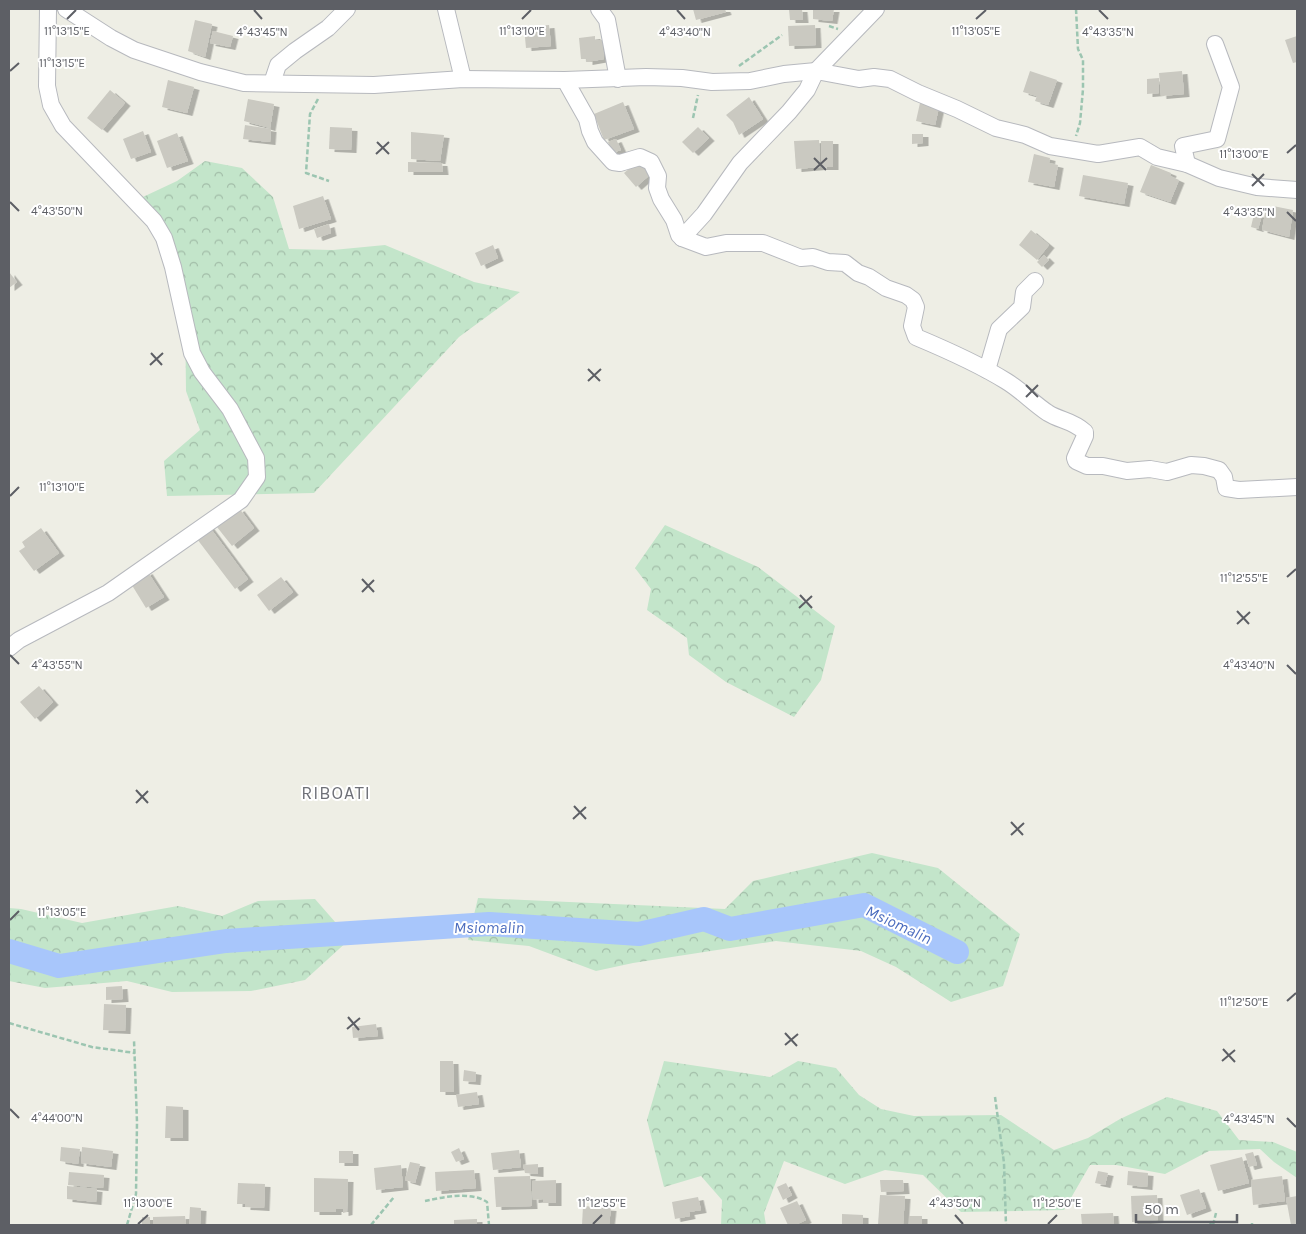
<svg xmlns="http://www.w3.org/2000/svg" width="1306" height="1234" font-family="Karla,sans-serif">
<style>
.forest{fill:url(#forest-crowns)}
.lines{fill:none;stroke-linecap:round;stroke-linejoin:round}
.river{stroke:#a8c6fb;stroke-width:24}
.building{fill:#cac9c1;filter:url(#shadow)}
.minor-casing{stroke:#b7b9be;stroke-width:18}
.path{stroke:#9cc5b1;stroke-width:2.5;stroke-dasharray:5 2.5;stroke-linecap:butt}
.minor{stroke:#fff;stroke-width:16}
.ticks{fill:none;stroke:#5d5f65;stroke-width:2}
.labels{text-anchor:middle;stroke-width:4;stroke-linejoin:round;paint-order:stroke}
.water-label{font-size:16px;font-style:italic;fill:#4b6cbe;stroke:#fff}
.quarter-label{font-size:18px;letter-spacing:1px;fill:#6e7077;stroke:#fff}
.ticks-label{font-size:12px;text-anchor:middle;fill:#5d5f65;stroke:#fff;stroke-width:4;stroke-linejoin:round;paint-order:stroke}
</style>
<defs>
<pattern id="forest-crowns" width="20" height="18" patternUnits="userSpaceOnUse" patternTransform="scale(1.25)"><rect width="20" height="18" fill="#c3e5ca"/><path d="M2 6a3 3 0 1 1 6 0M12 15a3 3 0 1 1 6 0" fill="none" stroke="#a2bda8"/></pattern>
<filter id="shadow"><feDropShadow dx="5.5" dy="3" stdDeviation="0" flood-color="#0004"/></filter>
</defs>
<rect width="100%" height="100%" fill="#eeeee5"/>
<!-- forest -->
<g class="forest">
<path d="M 205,161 L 242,168 L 273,197 L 289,249 L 333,250 L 385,245 L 474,282 L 520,292 L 459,337 L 314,493 L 167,496 L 164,461 L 200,430 L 186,391 L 185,309 L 153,233 L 128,204 L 177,181 Z"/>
<path d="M 665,525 L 758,567 L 835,626 L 821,680 L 794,717 L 726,682 L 689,655 L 687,638 L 647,610 L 651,589 L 635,568 Z"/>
<path d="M 872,853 L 938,868 L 1020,934 L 1003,986 L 951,1002 L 896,967 L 861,951 L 776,941 L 633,963 L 596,971 L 529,946 L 468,940 L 478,898 L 725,909 L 753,881 Z"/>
<path d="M 315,899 L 350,939 L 305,980 L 251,991 L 172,992 L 127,981 L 45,988 L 9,981 L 9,908 L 21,909 L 82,923 L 178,906 L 222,916 L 258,901 Z"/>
<path d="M 664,1061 L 770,1077 L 798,1061 L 836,1068 L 859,1095 L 881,1109 L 914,1116 L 1001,1115 L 1054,1150 L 1088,1138 L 1120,1119 L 1167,1097 L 1217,1111 L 1239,1140 L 1273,1142 L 1297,1152 L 1297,1178 L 1274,1162 L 1260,1149 L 1209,1151 L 1165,1174 L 1116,1165 L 1090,1165 L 1064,1210 L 961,1212 L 923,1175 L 885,1170 L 845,1184 L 784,1161 L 764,1213 L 766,1225 L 721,1225 L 722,1200 L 701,1176 L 664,1187 L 647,1120 Z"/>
</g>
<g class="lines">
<!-- river -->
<path class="river" d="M 9,951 L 59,966 L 226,941 L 489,924 L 639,934 L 704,919 L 730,929 L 864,905 L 957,952"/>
</g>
<!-- building -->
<g class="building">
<path d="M 693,9 L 725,9 L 726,12 L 696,20 Z"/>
<path d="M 789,9 L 802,9 L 803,20 L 790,20 Z"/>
<path d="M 813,9 L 834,9 L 832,21 L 813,19 Z"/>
<path d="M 195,20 L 212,24 L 205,57 L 188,51 Z"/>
<path d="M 549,25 L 551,46 L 526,48 L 524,27 Z"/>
<path d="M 815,25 L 816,45 L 789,46 L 788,26 Z"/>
<path d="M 213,31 L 233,36 L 230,47 L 210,43 Z"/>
<path d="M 595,36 L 595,40 L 602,40 L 604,59 L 587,62 L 587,59 L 581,59 L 579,38 Z"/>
<path d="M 1297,36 L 1297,62 L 1293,63 L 1285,40 Z"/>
<path d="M 1030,71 L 1057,80 L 1048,105 L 1035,101 L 1037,96 L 1023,92 Z"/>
<path d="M 1182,71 L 1184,94 L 1161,96 L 1159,73 Z"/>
<path d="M 1159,78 L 1159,93 L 1147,94 L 1147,79 Z"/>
<path d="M 168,80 L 194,87 L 187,113 L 162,107 Z"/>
<path d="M 110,90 L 125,103 L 102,130 L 87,118 Z"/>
<path d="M 749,97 L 763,119 L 739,135 L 733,122 L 726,115 Z"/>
<path d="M 248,99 L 274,104 L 270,128 L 244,121 Z"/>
<path d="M 623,102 L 634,129 L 604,140 L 594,114 Z"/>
<path d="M 920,103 L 939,107 L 935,125 L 916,121 Z"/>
<path d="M 245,125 L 271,129 L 270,142 L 243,139 Z"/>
<path d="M 330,127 L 352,128 L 351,150 L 329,149 Z"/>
<path d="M 698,127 L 709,138 L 693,153 L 682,142 Z"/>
<path d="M 143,131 L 151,152 L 131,159 L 123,139 Z"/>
<path d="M 411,132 L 444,135 L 440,161 L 411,159 Z"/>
<path d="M 177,133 L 188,161 L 167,168 L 157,141 Z"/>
<path d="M 912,134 L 923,134 L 923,143 L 912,144 Z"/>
<path d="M 616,139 L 621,150 L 612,153 L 608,142 Z"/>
<path d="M 819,140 L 820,167 L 796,169 L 794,141 Z"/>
<rect x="821" y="141" width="12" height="26"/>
<path d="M 1034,154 L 1050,158 L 1049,163 L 1058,165 L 1054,187 L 1028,182 Z"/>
<path d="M 640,160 L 652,173 L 636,187 L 624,173 Z"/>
<path d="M 408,162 L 442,163 L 443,172 L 408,172 Z"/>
<path d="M 1151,165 L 1171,173 L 1170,176 L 1179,180 L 1170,202 L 1140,192 Z"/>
<path d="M 1083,175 L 1128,183 L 1124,204 L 1079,196 Z"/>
<path d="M 323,196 L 331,219 L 299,229 L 293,206 Z"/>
<path d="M 1273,206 L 1293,210 L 1289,237 L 1262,230 L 1266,208 L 1271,209 Z"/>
<path d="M 1254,214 L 1262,215 L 1258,229 L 1251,227 Z"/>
<path d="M 329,224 L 331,233 L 317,238 L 314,229 Z"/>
<path d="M 1031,230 L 1049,245 L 1037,260 L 1019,245 Z"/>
<path d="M 493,245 L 498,258 L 481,266 L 475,253 Z"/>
<path d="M 1044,255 L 1049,260 L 1042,267 L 1037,262 Z"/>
<path d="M 9,272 L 17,282 L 9,288 Z"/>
<path d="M 239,508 L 254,528 L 232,546 L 217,527 Z"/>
<path d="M 208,525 L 248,579 L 235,589 L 194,535 Z"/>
<path d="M 41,528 L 59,553 L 34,571 L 19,551 L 25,547 L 22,542 Z"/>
<path d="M 147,571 L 164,597 L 146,608 L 130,582 Z"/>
<path d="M 281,577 L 293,592 L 269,611 L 257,595 Z"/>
<path d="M 39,686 L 53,702 L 35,719 L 20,702 Z"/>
<path d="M 122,986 L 123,999 L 106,1000 L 106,987 Z"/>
<path d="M 104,1004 L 126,1005 L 125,1031 L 103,1030 Z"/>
<path d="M 376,1024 L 378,1036 L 353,1038 L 352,1027 Z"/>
<path d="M 440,1061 L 453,1061 L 454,1092 L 440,1092 Z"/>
<path d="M 464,1070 L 476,1072 L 475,1082 L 463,1081 Z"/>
<path d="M 477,1092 L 479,1104 L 458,1107 L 456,1095 Z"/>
<path d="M 166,1106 L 183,1107 L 183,1138 L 165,1138 Z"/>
<path d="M 61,1147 L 80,1149 L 78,1164 L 60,1161 Z"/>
<path d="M 82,1147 L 113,1151 L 111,1167 L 81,1163 Z"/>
<path d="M 459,1148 L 464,1159 L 456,1162 L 451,1152 Z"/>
<path d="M 519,1150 L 521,1167 L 493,1170 L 491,1153 Z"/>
<rect x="339" y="1151" width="14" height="12"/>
<path d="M 1253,1152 L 1257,1165 L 1249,1167 L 1245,1154 Z"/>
<path d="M 1242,1157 L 1249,1183 L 1218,1191 L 1210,1165 Z"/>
<path d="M 410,1162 L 420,1164 L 415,1183 L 405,1180 Z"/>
<path d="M 538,1164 L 538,1174 L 525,1173 L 523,1165 Z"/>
<path d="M 401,1165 L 403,1187 L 376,1190 L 374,1168 Z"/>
<path d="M 474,1170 L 476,1188 L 436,1191 L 435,1172 Z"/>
<path d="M 1098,1171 L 1108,1173 L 1105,1185 L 1095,1183 Z"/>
<path d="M 1128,1171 L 1148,1173 L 1147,1187 L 1127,1185 Z"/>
<path d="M 69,1172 L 104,1175 L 103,1188 L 68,1185 Z"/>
<path d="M 530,1176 L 532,1206 L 496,1207 L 494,1177 Z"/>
<path d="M 1282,1176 L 1285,1201 L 1253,1205 L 1251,1180 Z"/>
<path d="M 314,1178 L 348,1179 L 347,1212 L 343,1213 L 343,1209 L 336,1209 L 336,1212 L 314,1212 Z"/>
<path d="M 556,1180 L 556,1203 L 543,1203 L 543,1199 L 533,1200 L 532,1181 Z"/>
<path d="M 880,1180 L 903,1180 L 904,1191 L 881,1192 Z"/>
<path d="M 238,1183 L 265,1184 L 264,1208 L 245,1207 L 245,1204 L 237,1204 Z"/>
<path d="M 786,1183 L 792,1195 L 783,1200 L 777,1187 Z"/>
<path d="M 67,1186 L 97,1189 L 96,1202 L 67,1199 Z"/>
<path d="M 1199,1189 L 1206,1208 L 1187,1215 L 1180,1195 Z"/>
<path d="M 880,1195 L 905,1196 L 903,1225 L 878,1225 Z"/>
<path d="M 1157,1195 L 1158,1220 L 1132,1222 L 1131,1196 Z"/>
<path d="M 1297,1196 L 1297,1224 L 1291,1225 L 1286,1198 Z"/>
<path d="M 698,1197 L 701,1210 L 689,1212 L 690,1216 L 675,1219 L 672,1202 Z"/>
<path d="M 797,1201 L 806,1220 L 795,1225 L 788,1225 L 780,1208 Z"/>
<path d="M 583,1206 L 611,1208 L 609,1225 L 582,1225 Z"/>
<path d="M 190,1207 L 201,1208 L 200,1225 L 189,1225 Z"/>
<path d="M 1113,1213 L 1114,1225 L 1082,1225 L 1081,1214 Z"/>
<path d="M 842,1214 L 863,1215 L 863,1225 L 842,1225 Z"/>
<path d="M 185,1216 L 186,1225 L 153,1225 L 153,1217 Z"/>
<rect x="909" y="1216" width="13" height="9"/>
<rect x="142" y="1217" width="8" height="8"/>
<path d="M 477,1219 L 477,1225 L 454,1225 L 454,1220 Z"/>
</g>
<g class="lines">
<defs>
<g id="minor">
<path d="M 66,9 L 111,38 L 134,50 L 200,72 L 244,83 L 374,85 L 463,79 L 565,80 L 646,77 L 682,78 L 712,82 L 750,81 L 784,74 L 816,71 L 859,79 L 874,77 L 890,79 L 918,93 L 957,109 L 996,128 L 1025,135 L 1050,146 L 1098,154 L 1140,147 L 1157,157 L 1187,164 L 1219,178 L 1257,187 L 1297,190"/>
<path d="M 446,9 L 463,79"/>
<path d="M 599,9 L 607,20 L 618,79"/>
<path d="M 565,80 L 587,119 L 590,131 L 595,142 L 613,162 L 620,163 L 640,157 L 651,162 L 658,176 L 657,188 L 661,199 L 674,220 L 679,235 L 682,238 L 706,247 L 726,243 L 763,243 L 801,258 L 813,257 L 828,262 L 845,263 L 858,273 L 869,277 L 886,288 L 906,295 L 913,300 L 916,307 L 912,326 L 916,337 C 947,350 977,363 1006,381 C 1021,390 1033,403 1048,413 C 1061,421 1072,420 1085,432 L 1085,436 L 1075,458 L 1076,461 L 1087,466 L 1103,466 L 1127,471 L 1150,469 L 1167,472 L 1191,465 L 1204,466 L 1219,470 L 1224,477 L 1226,488 L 1239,490 L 1297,487"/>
<path d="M 272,83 L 278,65 L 295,51 L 328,28 L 347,9"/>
<path d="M 1187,164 L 1183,146 L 1217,139 L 1231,87 L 1215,44"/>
<path d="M 682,238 L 704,214 L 740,163 L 789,112 L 807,90 L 816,71 L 876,9"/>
<path d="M 987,370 L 999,329 L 1022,307 L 1024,292 L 1035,281"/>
<path d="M 9,648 L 19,640 L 108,593 L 241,500 L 257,477 L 256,458 L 230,409 L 202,372 L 192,353 L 173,267 L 164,238 L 154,221 L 63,126 L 51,105 L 47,86 L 48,9"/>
</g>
</defs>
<!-- minor casing -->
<use href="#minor" class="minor-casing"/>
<!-- path -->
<g class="path">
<path d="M 1076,9 L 1078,49 L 1083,60 L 1083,89 L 1080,123 L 1076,136"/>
<path d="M 829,26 L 838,29"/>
<path d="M 739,66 L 782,35"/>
<path d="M 318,99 L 310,114 L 306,173 L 329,181"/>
<path d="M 693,118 L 698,95"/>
<path d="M 9,1023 L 92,1047 L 135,1053"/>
<path d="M 995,1097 L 1004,1163 L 1006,1225"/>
<path d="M 425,1201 C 444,1197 470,1191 487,1202 L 489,1225"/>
<path d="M 1210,1221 L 1211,1225"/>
<path d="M 1252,1223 L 1252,1225"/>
<path d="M 127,1225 L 136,1194 L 137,1122 L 134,1040"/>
<path d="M 371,1225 L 394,1197"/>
<path d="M 1213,1225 L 1216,1213"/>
</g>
<!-- minor -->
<use href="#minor" class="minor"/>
</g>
<!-- ticks -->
<path class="ticks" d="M 254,10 L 262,19M 677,10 L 685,19M 1099,10 L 1108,19M 67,19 L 76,10M 522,19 L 531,10M 976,19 L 986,10M 10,71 L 19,63M 377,142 L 389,154M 1287,153 L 1296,145M 376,154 L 389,142M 814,158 L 826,170M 814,170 L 827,158M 1252,174 L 1264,186M 1252,186 L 1264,174M 10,202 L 19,211M 1287,212 L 1296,221M 151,353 L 162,365M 150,365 L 163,353M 588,369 L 600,381M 588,381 L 601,369M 1026,385 L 1038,397M 1026,397 L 1038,385M 10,496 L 19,487M 1287,577 L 1296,569M 362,579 L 374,592M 362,592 L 374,580M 800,595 L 812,608M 799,608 L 812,596M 1237,611 L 1249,624M 1237,624 L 1250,612M 10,655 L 19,664M 1287,665 L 1296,674M 136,790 L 148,803M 136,803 L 148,791M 574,806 L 586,819M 573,819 L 586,807M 1011,822 L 1023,835M 1011,835 L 1024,823M 10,920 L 19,911M 1287,1001 L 1296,993M 348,1017 L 359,1030M 347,1029 L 360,1018M 785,1033 L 797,1046M 785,1045 L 798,1034M 1223,1049 L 1235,1062M 1222,1061 L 1235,1050M 10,1109 L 19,1118M 1287,1118 L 1296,1127M 955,1215 L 963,1224M 138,1224 L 148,1215M 593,1224 L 602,1215M 1048,1224 L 1057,1215"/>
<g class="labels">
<!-- water labels -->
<g class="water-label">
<text transform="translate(899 924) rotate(25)" y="6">Msiomalin</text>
<text x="489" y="933">Msiomalin</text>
</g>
<!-- quarter labels -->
<g class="quarter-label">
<text x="336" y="799">RIBOATI</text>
</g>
</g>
<g class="ticks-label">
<text x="67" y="35">11°13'15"E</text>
<text x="522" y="35">11°13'10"E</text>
<text x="976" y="35">11°13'05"E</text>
<text x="262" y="36">4°43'45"N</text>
<text x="685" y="36">4°43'40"N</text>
<text x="1108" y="36">4°43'35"N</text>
<text x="62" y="67">11°13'15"E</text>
<text x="1244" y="158">11°13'00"E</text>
<text x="57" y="215">4°43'50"N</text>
<text x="1249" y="216">4°43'35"N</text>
<text x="62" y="491">11°13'10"E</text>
<text x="1244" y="582">11°12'55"E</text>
<text x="57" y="669">4°43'55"N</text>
<text x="1249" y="669">4°43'40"N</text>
<text x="62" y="916">11°13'05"E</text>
<text x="1244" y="1006">11°12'50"E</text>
<text x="57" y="1122">4°44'00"N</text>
<text x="1249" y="1123">4°43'45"N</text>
<text x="955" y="1207">4°43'50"N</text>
<text x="148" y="1207">11°13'00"E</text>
<text x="602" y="1207">11°12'55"E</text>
<text x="1057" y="1207">11°12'50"E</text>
</g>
<!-- border -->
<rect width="1306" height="1234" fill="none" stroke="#5d5f65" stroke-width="20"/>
<!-- scale -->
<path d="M1136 1214v8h101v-8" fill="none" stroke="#5d5f65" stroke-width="2.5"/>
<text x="1144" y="1214" font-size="15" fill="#5d5f65" stroke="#ffffff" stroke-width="4" paint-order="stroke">50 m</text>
</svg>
